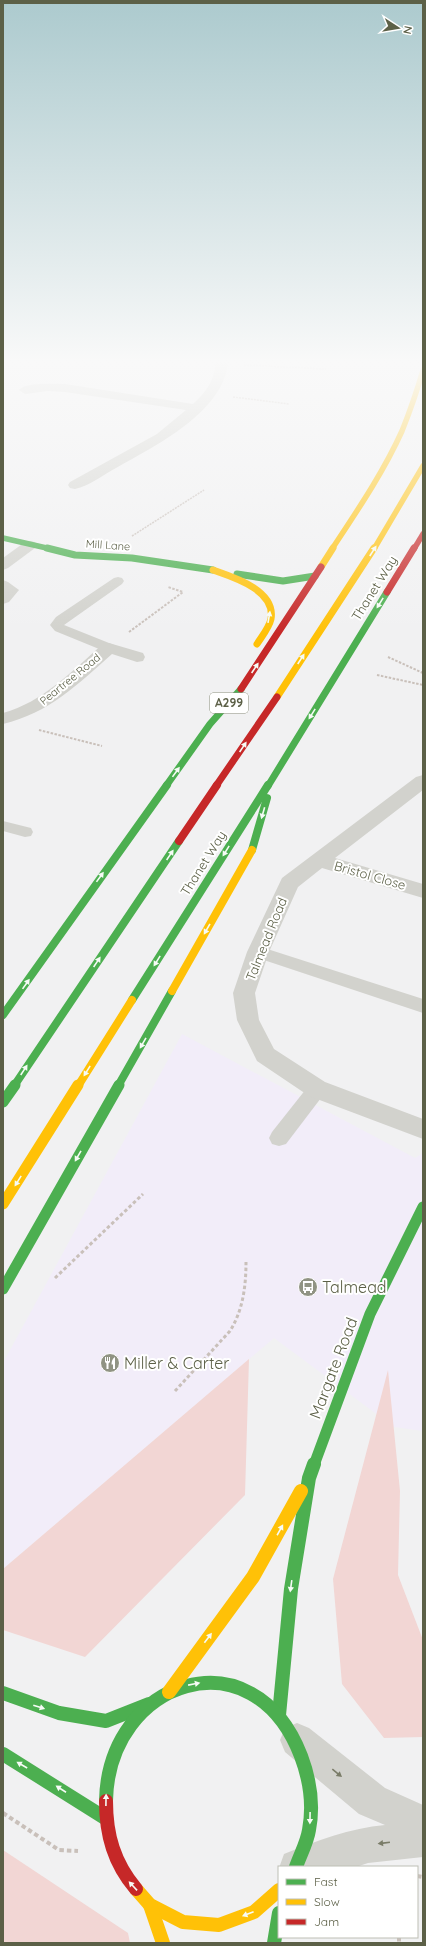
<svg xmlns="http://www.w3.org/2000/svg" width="426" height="1946" font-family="Quicksand,sans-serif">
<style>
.commercial{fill:#f2edf9}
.green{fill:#f2d6d4}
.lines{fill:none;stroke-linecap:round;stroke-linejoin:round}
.path-far3{stroke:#c9c0ba;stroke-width:1.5;stroke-dasharray:2 1;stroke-linecap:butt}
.path-far2{stroke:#c9c0ba;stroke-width:2;stroke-dasharray:2.5 1.5;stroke-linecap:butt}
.path-far1{stroke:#c9c0ba;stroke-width:3;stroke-dasharray:3.5 2.5;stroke-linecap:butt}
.path{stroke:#c9c0ba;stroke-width:4;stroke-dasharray:4.5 3;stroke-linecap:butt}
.lane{fill:#d2d2cd;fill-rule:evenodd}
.street{fill:#d2d2cd;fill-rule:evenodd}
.fast-far4{stroke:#4caf50;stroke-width:5.5}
.fast-far3{stroke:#4caf50;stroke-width:7}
.fast-far2{stroke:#4caf50;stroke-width:8}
.fast-far1{stroke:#4caf50;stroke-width:11}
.fast{stroke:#4caf50;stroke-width:14}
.slow-far4{stroke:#ffc107;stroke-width:5.5}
.slow-far3{stroke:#ffc107;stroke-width:7}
.slow-far2{stroke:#ffc107;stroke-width:8}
.slow-far1{stroke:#ffc107;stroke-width:11}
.slow{stroke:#ffc107;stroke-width:14}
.jam-far3{stroke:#c62828;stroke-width:5.5}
.jam-far2{stroke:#c62828;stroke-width:7}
.jam-far1{stroke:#c62828;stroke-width:8}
.jam{stroke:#c62828;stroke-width:14}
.oneway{fill:#f6fbf6}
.oneway2{fill:#7a7c68}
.labels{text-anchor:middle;stroke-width:4;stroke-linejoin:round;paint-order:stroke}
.far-street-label{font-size:11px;fill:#5c6047;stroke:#fff}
.shield{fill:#fff;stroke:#8d907e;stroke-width:1}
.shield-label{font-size:12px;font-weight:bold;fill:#5c6047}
.street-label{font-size:13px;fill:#5c6047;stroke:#fff}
.near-poi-label{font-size:16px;fill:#5c6047;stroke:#fff;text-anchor:start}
.near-street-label{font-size:16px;fill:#5c6047;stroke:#fff}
</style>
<rect width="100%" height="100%" fill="#f1f1f2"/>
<!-- commercial -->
<path class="commercial" d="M 182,1034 L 415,1158 L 423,1153 L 423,1431 L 394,1427 L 274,1338 L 3,1569 L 3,1363 Z"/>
<!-- green -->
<g class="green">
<path d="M 249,1359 L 245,1495 L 85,1657 L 3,1630 L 3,1569 Z"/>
<path d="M 388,1370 L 400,1491 L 398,1575 L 423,1640 L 423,1737 L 384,1738 L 342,1684 L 333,1579 Z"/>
<path d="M 3,1850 L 128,1933 L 130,1943 L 3,1943 Z"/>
</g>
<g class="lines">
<!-- path-far3 -->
<g class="path-far3">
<path d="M 244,365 L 326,369"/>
<path d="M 233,397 L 289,404"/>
<path d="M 132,536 L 204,490"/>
</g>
<!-- path-far2 -->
<g class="path-far2">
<path d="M 129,632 L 183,592 L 168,587"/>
<path d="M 388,657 L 423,673"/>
<path d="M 377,675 L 423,685"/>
<path d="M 39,730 L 102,746"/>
</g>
<!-- path-far1 -->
<g class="path-far1">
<path d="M 55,1278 L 143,1194"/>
<path d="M 175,1391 L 230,1331 C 243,1310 246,1286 246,1262"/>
</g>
<!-- path -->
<g class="path">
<path d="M 3,1813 L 59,1850 L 78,1851"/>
<path d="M 417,1876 L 423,1877"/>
<path d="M 399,1937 L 399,1943"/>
</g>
<!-- lane -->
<g class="lane">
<path d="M 118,577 L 122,578 L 124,581 L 122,584 L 64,625 L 114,645 L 116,648 L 114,651 L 104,651 L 55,631 L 50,625 L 56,617 L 114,578 Z"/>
<path d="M 3,821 L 31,828 L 33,832 L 31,836 L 25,837 L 3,831 Z"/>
<path d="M 258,946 L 423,999 L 423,1013 L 252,956 L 249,952 L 252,948 Z"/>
<path d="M 317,1081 L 324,1084 L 327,1089 L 324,1094 L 286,1144 L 279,1146 L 272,1144 L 269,1138 L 272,1132 L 310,1084 Z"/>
</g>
<!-- street -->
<g class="street">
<path d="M 216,362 L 228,362 C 224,412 155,446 116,468 C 103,475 89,486 75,489 L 70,488 L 68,485 L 70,482 L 157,434 L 186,410 L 65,392 L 48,391 L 25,394 L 19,390 C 25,382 55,384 65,384 L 193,404 C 207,391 214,381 216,362 Z"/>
<path d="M 30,541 L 35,542 L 37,545 L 35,548 L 8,568 L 3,570 L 3,558 L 25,542 Z"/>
<path d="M 3,580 L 8,582 L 19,590 L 9,602 L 3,604 Z"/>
<path d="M 109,643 L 143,653 L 145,657 L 143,661 L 137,662 L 112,654 C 77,685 49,713 3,724 L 3,713 C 43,702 72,671 103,644 Z"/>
<path d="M 423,775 L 423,790 L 335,858 L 423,884 L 423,898 L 322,868 L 298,887 L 269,952 L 255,993 L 259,1020 L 274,1049 L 325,1082 L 423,1119 L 423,1139 L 309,1096 L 257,1061 L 237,1020 L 233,993 L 247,952 L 282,878 L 416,777 Z"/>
<path d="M 297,1723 L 309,1728 L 385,1788 L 423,1805 L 423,1857 L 368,1863 L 356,1867 L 279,1868 L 284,1854 C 315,1841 351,1828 385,1825 L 359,1814 L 285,1752 L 280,1740 L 285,1728 Z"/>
</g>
<!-- fast-far4 -->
<path class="fast-far4" d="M 3,538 L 51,549"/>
<!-- fast-far3 -->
<g class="fast-far3">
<path d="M 47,548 L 75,555 L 132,558 L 213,570"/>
<path d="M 237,574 L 283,581 L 315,576"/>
<path d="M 166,786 L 210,724 L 241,689"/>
<path d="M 268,786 L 387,592"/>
</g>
<!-- fast-far2 -->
<g class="fast-far2">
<path d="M 252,850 L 267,798"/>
<path d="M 132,1000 L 268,785"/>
<path d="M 3,1015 L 167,785"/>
<path d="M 14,1086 L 179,841"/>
<path d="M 118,1086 L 172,991"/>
</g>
<!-- fast-far1 -->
<g class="fast-far1">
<path d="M 3,1102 L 15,1085"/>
<path d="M 3,1289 L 119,1085"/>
<path d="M 314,1465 L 370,1314 L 423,1207"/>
</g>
<!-- fast -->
<g class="fast">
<path d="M 3,1693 L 59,1713 L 106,1721 L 149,1704"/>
<path d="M 279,1715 L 291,1589 L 309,1478 L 314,1464"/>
<path d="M 3,1754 L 105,1818"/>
<path d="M 106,1801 C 108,1680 253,1631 301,1756 C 310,1780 314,1804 309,1830 C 307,1843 300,1855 296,1867"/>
<path d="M 274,1943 L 279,1913"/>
</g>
<!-- slow-far4 -->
<g class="slow-far4">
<path d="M 332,549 C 357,511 383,473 402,431 C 410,411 417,391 423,370"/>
<path d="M 374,549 L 423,466"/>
</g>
<!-- slow-far3 -->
<g class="slow-far3">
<path d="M 321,567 L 333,548"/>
<path d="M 213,570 C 233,577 276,590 271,619 C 269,628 262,636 257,644"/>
<path d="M 277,697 L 374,548"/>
</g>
<!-- slow-far2 -->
<g class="slow-far2">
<path d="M 172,991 L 252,850"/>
<path d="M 78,1086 L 132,1000"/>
</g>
<!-- slow-far1 -->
<path class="slow-far1" d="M 3,1204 L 78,1085"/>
<!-- slow -->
<g class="slow">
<path d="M 169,1692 L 253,1577 L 301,1491"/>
<path d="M 136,1889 L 150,1905 L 183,1922 L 219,1925 L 254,1912 L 279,1890"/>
<path d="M 150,1905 L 163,1943"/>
</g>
<!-- jam-far3 -->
<path class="jam-far3" d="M 414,549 L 423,534"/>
<!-- jam-far2 -->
<g class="jam-far2">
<path d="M 387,592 L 414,548"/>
<path d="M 241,689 L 321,567"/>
<path d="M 216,786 L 277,697"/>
</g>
<!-- jam-far1 -->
<path class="jam-far1" d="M 179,841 L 217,785"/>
<!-- jam -->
<path class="jam" d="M 106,1801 C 106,1835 114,1863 136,1889"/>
</g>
<!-- one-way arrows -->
<defs><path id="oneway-solid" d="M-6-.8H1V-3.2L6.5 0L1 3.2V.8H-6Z"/></defs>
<g class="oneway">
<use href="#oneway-solid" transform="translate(373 551) rotate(-57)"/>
<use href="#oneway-solid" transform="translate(380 603) rotate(122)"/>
<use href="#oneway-solid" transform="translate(269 617) rotate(-80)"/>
<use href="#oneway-solid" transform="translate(301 659) rotate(-57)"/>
<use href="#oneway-solid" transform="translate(255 668) rotate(-56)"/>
<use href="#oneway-solid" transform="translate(312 714) rotate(122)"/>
<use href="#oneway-solid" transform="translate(243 747) rotate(-56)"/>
<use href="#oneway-solid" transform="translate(176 772) rotate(-54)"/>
<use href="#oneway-solid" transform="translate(263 813) rotate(106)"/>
<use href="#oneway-solid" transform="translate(226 851) rotate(122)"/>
<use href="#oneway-solid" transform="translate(170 855) rotate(-56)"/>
<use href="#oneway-solid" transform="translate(100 877) rotate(-54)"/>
<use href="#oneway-solid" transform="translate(207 929) rotate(120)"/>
<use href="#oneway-solid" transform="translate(157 961) rotate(122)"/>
<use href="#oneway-solid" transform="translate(97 962) rotate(-56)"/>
<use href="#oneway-solid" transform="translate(26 984) rotate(-55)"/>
<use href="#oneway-solid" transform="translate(143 1043) rotate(120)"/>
<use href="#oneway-solid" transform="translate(24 1070) rotate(-57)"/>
<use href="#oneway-solid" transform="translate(87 1071) rotate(122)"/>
<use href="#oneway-solid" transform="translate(78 1156) rotate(120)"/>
<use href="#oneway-solid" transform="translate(18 1181) rotate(122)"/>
<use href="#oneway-solid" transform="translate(280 1530) rotate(-61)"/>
<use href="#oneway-solid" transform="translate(291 1586) rotate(98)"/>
<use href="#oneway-solid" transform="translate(208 1638) rotate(-53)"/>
<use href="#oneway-solid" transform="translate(194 1684) rotate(-11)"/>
<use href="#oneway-solid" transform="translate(39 1707) rotate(18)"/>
<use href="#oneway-solid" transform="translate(22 1765) rotate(-150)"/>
<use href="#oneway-solid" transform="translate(61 1789) rotate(-147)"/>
<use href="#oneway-solid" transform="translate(106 1800) rotate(-89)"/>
<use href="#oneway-solid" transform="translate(310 1818) rotate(91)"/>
<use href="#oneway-solid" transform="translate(133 1886) rotate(-133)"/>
<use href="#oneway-solid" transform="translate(248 1914) rotate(159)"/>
</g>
<g class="oneway2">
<use href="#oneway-solid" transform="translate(337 1773) rotate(39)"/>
<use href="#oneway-solid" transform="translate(384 1843) rotate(173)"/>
</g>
<!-- sky -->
<linearGradient id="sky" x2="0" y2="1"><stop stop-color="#accace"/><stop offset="0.57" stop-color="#f9f9f9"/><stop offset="1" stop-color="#f9f9f9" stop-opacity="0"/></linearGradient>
<rect width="426" height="634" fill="url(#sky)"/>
<!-- icons -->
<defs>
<symbol id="bus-disc" viewBox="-11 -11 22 22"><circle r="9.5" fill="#909383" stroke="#fff"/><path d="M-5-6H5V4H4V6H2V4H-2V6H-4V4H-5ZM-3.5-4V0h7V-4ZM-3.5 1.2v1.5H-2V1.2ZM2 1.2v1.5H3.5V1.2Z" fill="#fff"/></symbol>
<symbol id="restaurant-disc" viewBox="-11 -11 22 22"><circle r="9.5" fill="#909383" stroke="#fff"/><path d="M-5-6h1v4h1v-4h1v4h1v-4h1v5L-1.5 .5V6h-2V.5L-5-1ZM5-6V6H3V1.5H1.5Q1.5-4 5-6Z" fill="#fff"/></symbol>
</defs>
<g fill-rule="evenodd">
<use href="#bus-disc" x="297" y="1276" width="22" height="22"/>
<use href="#restaurant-disc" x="99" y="1352" width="22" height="22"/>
</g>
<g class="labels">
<!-- far-street labels -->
<g class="far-street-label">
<text transform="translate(108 545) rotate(4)" y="4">Mill Lane</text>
<text transform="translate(70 679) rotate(-39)" y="4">Peartree Road</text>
</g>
<!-- shield labels -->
<rect class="shield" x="210" y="693" width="38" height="20" rx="3"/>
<g class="shield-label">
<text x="229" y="707">A299</text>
</g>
<!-- street labels -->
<g class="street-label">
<text transform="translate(374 588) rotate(-58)" y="5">Thanet Way</text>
<text transform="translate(203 863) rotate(-58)" y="5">Thanet Way</text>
<text transform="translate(370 875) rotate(16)" y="5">Bristol Close</text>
<text transform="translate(266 939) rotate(-68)" y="5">Talmead Road</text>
</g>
<!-- near-poi labels -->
<g class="near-poi-label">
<text x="322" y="1293">Talmead</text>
<text x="124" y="1369">Miller &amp; Carter</text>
</g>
<!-- near-street labels -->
<g class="near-street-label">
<text transform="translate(333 1368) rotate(-69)" y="6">Margate Road</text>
</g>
</g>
<!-- border -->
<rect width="426" height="1946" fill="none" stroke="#5c6047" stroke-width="8"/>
<!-- legend -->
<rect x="278" y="1866" width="140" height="72" fill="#ffffff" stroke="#bebfb5"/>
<rect x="286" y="1879" width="20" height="6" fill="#4caf50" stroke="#bebfb5"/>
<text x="314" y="1886" font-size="12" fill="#5c6047">Fast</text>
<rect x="286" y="1899" width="20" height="6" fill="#ffc107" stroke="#bebfb5"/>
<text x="314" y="1906" font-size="12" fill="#5c6047">Slow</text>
<rect x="286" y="1919" width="20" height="6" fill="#c62828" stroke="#bebfb5"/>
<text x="314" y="1926" font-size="12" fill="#5c6047">Jam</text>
<!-- north arrow -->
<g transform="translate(398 28) rotate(102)" stroke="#ffffff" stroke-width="3" paint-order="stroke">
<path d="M0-3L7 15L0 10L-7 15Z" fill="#5c6047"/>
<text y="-6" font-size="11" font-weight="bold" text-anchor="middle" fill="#5c6047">N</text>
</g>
</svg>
